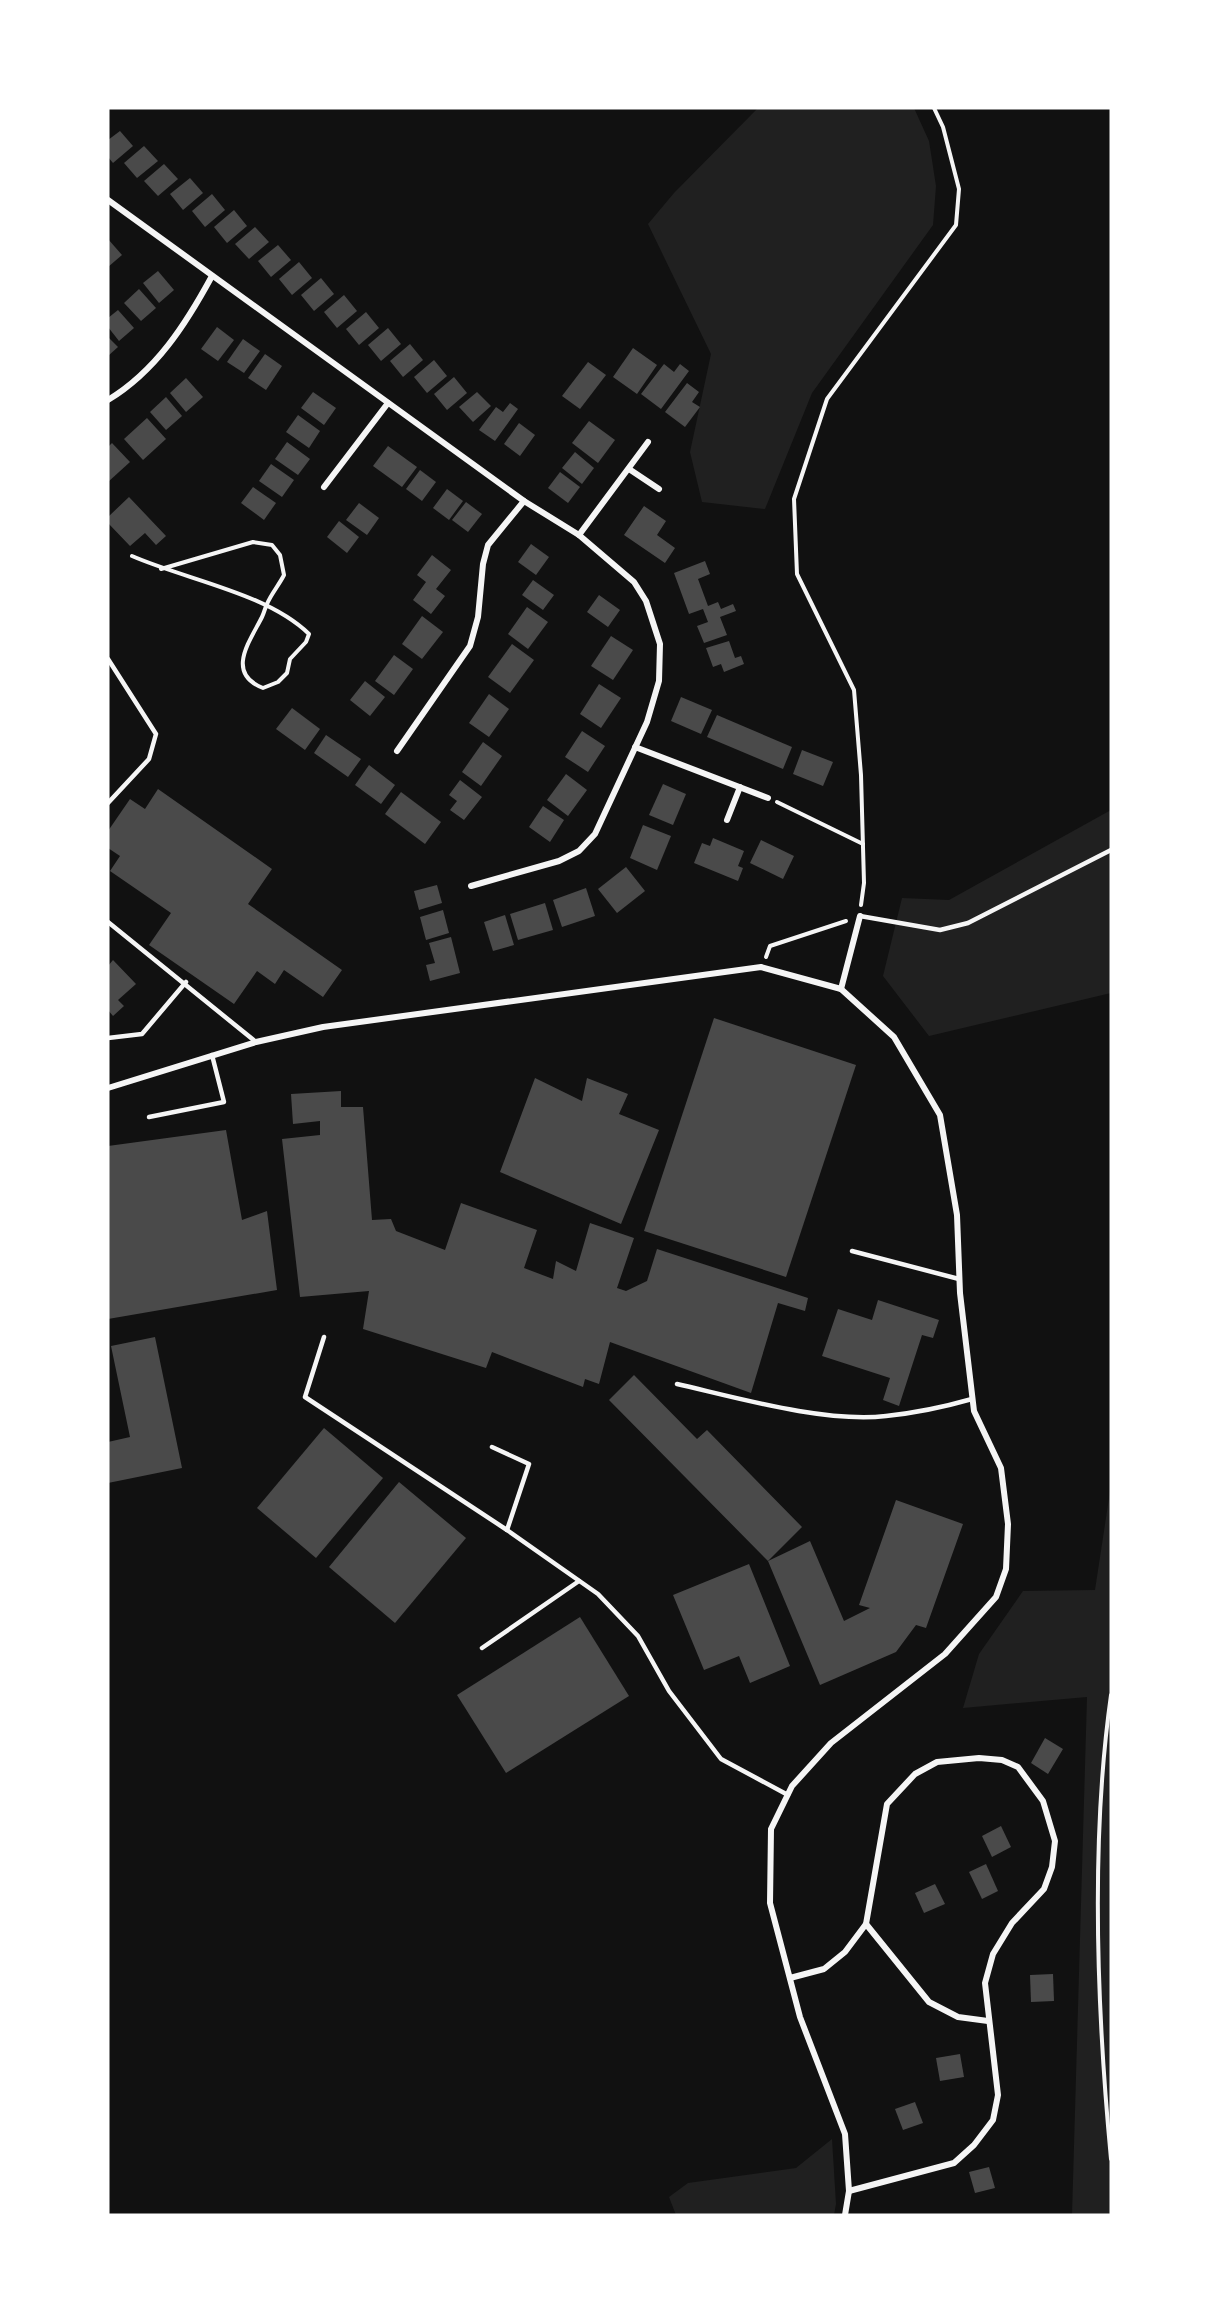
<svg xmlns="http://www.w3.org/2000/svg" width="1219" height="2323" font-family="'Open Sans',sans-serif">
<style>
.green{fill:#202020}
.building{fill:#4a4a4a}
.lines{fill:none;stroke-linecap:round;stroke-linejoin:round}
.path{stroke:#f5f5f5;stroke-width:4}
.service{stroke:#f5f5f5;stroke-width:4.5}
.minor{stroke:#f5f5f5;stroke-width:6}
</style>
<rect width="100%" height="100%" fill="#111"/>
<!-- green -->
<g class="green">
<path d="M 758,108 L 914,108 L 929,141 L 936,186 L 933,225 L 812,393 L 765,509 L 702,502 L 690,452 L 711,354 L 648,224 L 674,193 Z"/>
<path d="M 1111,810 L 1111,993 L 929,1036 L 883,976 L 902,898 L 949,900 Z"/>
<path d="M 1111,1485 L 1111,2215 L 1072,2215 L 1087,1697 L 963,1708 L 979,1654 L 1023,1591 L 1095,1590 Z"/>
<path d="M 832,2139 L 836,2204 L 834,2215 L 676,2215 L 669,2197 L 688,2183 L 796,2168 Z"/>
</g>
<!-- building -->
<g class="building">
<path d="M 120,131 L 133,146 L 113,163 L 108,157 L 108,140 Z"/>
<path d="M 144,146 L 158,161 L 137,178 L 124,163 Z"/>
<path d="M 164,164 L 178,179 L 158,196 L 144,181 Z"/>
<path d="M 190,178 L 203,193 L 183,210 L 170,194 Z"/>
<path d="M 212,194 L 225,210 L 205,227 L 192,211 Z"/>
<path d="M 234,210 L 247,226 L 227,243 L 214,227 Z"/>
<path d="M 255,227 L 269,242 L 249,259 L 235,244 Z"/>
<path d="M 108,239 L 122,255 L 108,267 Z"/>
<path d="M 278,245 L 291,260 L 271,277 L 258,261 Z"/>
<path d="M 299,262 L 312,278 L 292,295 L 279,279 Z"/>
<path d="M 158,271 L 174,290 L 159,303 L 143,283 Z"/>
<path d="M 321,278 L 334,294 L 314,311 L 301,295 Z"/>
<path d="M 139,289 L 156,308 L 141,321 L 124,303 Z"/>
<path d="M 344,295 L 357,311 L 337,328 L 324,312 Z"/>
<path d="M 118,310 L 134,328 L 119,341 L 108,327 L 108,318 Z"/>
<path d="M 366,312 L 379,328 L 359,345 L 346,329 Z"/>
<path d="M 217,327 L 234,340 L 218,361 L 201,349 Z"/>
<path d="M 388,328 L 401,344 L 381,361 L 368,345 Z"/>
<path d="M 108,337 L 118,347 L 108,356 Z"/>
<path d="M 243,339 L 260,351 L 244,373 L 227,362 Z"/>
<path d="M 410,344 L 423,360 L 403,377 L 390,361 Z"/>
<path d="M 633,348 L 657,365 L 637,394 L 613,377 Z"/>
<path d="M 265,354 L 282,366 L 266,390 L 248,378 Z"/>
<path d="M 434,360 L 447,376 L 427,393 L 414,377 Z"/>
<path d="M 588,362 L 606,375 L 580,409 L 562,396 Z"/>
<path d="M 664,364 L 674,372 L 680,364 L 689,371 L 661,409 L 641,394 Z"/>
<path d="M 454,377 L 467,393 L 447,410 L 434,394 Z"/>
<path d="M 186,378 L 203,397 L 186,412 L 170,393 Z"/>
<path d="M 687,383 L 699,392 L 692,402 L 700,407 L 685,427 L 665,412 Z"/>
<path d="M 313,392 L 336,408 L 324,425 L 301,408 Z"/>
<path d="M 477,392 L 491,406 L 473,422 L 459,407 Z"/>
<path d="M 166,397 L 182,416 L 166,430 L 150,412 Z"/>
<path d="M 510,403 L 518,409 L 495,441 L 479,430 L 496,407 L 503,412 Z"/>
<path d="M 298,415 L 320,431 L 309,448 L 286,432 Z"/>
<path d="M 147,418 L 166,439 L 143,460 L 124,439 Z"/>
<path d="M 589,421 L 615,440 L 598,463 L 572,443 Z"/>
<path d="M 519,423 L 535,435 L 520,456 L 504,444 Z"/>
<path d="M 287,442 L 310,459 L 298,475 L 275,459 Z"/>
<path d="M 112,443 L 130,462 L 108,482 L 108,447 Z"/>
<path d="M 388,446 L 417,467 L 402,487 L 373,466 Z"/>
<path d="M 575,452 L 594,468 L 582,484 L 562,468 Z"/>
<path d="M 271,464 L 294,480 L 282,497 L 259,481 Z"/>
<path d="M 420,470 L 436,482 L 422,501 L 406,489 Z"/>
<path d="M 560,472 L 580,487 L 568,503 L 548,488 Z"/>
<path d="M 253,487 L 276,503 L 264,520 L 241,503 Z"/>
<path d="M 447,489 L 463,501 L 449,520 L 433,508 Z"/>
<path d="M 129,497 L 166,536 L 156,545 L 145,533 L 130,546 L 108,523 L 108,517 Z"/>
<path d="M 466,502 L 482,514 L 468,532 L 452,520 Z"/>
<path d="M 359,503 L 379,518 L 367,535 L 346,520 Z"/>
<path d="M 644,506 L 666,521 L 657,535 L 675,548 L 665,563 L 624,535 Z"/>
<path d="M 339,521 L 359,537 L 347,553 L 327,537 Z"/>
<path d="M 531,544 L 549,557 L 536,575 L 518,562 Z"/>
<path d="M 432,555 L 451,570 L 436,589 L 445,596 L 431,614 L 413,600 L 426,582 L 417,575 Z"/>
<path d="M 705,561 L 710,574 L 698,579 L 708,606 L 718,602 L 721,609 L 733,604 L 736,611 L 720,617 L 727,635 L 704,643 L 697,626 L 708,622 L 703,609 L 689,614 L 674,573 Z"/>
<path d="M 533,580 L 554,595 L 543,610 L 522,595 Z"/>
<path d="M 599,595 L 620,610 L 608,627 L 587,612 Z"/>
<path d="M 527,607 L 548,622 L 528,649 L 508,634 Z"/>
<path d="M 422,616 L 443,632 L 422,659 L 402,644 Z"/>
<path d="M 611,636 L 633,650 L 613,680 L 591,666 Z"/>
<path d="M 729,641 L 735,658 L 741,656 L 744,664 L 724,672 L 721,664 L 713,667 L 706,648 Z"/>
<path d="M 512,644 L 534,660 L 510,693 L 488,677 Z"/>
<path d="M 394,655 L 413,669 L 394,695 L 375,681 Z"/>
<path d="M 365,681 L 385,697 L 370,716 L 350,700 Z"/>
<path d="M 599,684 L 621,698 L 601,728 L 580,714 Z"/>
<path d="M 489,694 L 509,709 L 489,737 L 469,723 Z"/>
<path d="M 681,697 L 712,710 L 701,734 L 671,721 Z"/>
<path d="M 292,708 L 320,729 L 305,750 L 276,729 Z"/>
<path d="M 717,715 L 792,747 L 783,769 L 707,737 Z"/>
<path d="M 582,731 L 605,746 L 588,772 L 565,757 Z"/>
<path d="M 326,735 L 361,759 L 348,777 L 314,753 Z"/>
<path d="M 483,742 L 502,756 L 481,786 L 462,772 Z"/>
<path d="M 802,750 L 833,762 L 823,786 L 793,774 Z"/>
<path d="M 369,765 L 395,785 L 381,804 L 355,785 Z"/>
<path d="M 566,774 L 587,790 L 568,816 L 547,800 Z"/>
<path d="M 460,780 L 482,797 L 464,820 L 450,810 L 457,801 L 449,795 Z"/>
<path d="M 663,784 L 686,794 L 673,825 L 649,815 Z"/>
<path d="M 158,789 L 272,869 L 248,904 L 342,970 L 323,997 L 284,970 L 275,984 L 257,971 L 234,1004 L 149,945 L 171,913 L 110,871 L 120,856 L 108,848 L 108,831 L 130,799 L 145,809 Z"/>
<path d="M 401,792 L 441,822 L 425,844 L 385,814 Z"/>
<path d="M 543,806 L 564,820 L 550,842 L 529,827 Z"/>
<path d="M 643,825 L 671,836 L 657,870 L 630,858 Z"/>
<path d="M 713,838 L 744,851 L 738,866 L 743,868 L 738,881 L 694,863 L 702,843 L 710,846 Z"/>
<path d="M 761,840 L 794,856 L 783,879 L 750,863 Z"/>
<path d="M 626,867 L 645,891 L 617,913 L 598,889 Z"/>
<path d="M 437,885 L 442,903 L 419,910 L 414,891 Z"/>
<path d="M 586,888 L 595,916 L 562,927 L 553,900 Z"/>
<path d="M 545,903 L 553,930 L 518,940 L 510,914 Z"/>
<path d="M 443,910 L 449,933 L 426,940 L 420,917 Z"/>
<path d="M 505,915 L 514,945 L 493,951 L 484,922 Z"/>
<path d="M 451,937 L 460,973 L 430,981 L 426,965 L 435,963 L 429,943 Z"/>
<path d="M 113,960 L 136,984 L 118,1000 L 124,1006 L 113,1016 L 108,1010 L 108,966 Z"/>
<path d="M 714,1018 L 856,1065 L 786,1277 L 644,1231 Z"/>
<path d="M 535,1078 L 582,1101 L 587,1078 L 628,1094 L 619,1114 L 659,1130 L 621,1224 L 500,1172 Z"/>
<path d="M 341,1091 L 341,1107 L 363,1107 L 372,1220 L 391,1219 L 396,1231 L 445,1250 L 461,1203 L 537,1230 L 524,1268 L 553,1279 L 556,1261 L 576,1271 L 590,1223 L 634,1238 L 617,1288 L 626,1291 L 647,1281 L 657,1249 L 808,1298 L 805,1311 L 778,1303 L 751,1393 L 610,1342 L 599,1384 L 585,1379 L 583,1387 L 492,1352 L 486,1368 L 363,1329 L 369,1291 L 300,1297 L 282,1139 L 320,1135 L 320,1121 L 293,1124 L 291,1094 Z"/>
<path d="M 226,1130 L 242,1220 L 267,1211 L 277,1290 L 108,1319 L 108,1146 Z"/>
<path d="M 878,1300 L 939,1320 L 933,1338 L 922,1335 L 899,1406 L 883,1400 L 890,1378 L 822,1356 L 838,1309 L 872,1320 Z"/>
<path d="M 155,1337 L 182,1468 L 108,1483 L 108,1442 L 130,1437 L 111,1346 Z"/>
<path d="M 634,1375 L 697,1439 L 707,1430 L 802,1527 L 768,1561 L 609,1400 Z"/>
<path d="M 324,1428 L 383,1478 L 316,1558 L 257,1508 Z"/>
<path d="M 399,1482 L 466,1538 L 395,1623 L 329,1567 Z"/>
<path d="M 896,1500 L 963,1524 L 926,1628 L 916,1625 L 896,1652 L 820,1685 L 768,1561 L 810,1541 L 844,1621 L 870,1608 L 859,1605 Z"/>
<path d="M 749,1564 L 790,1666 L 750,1683 L 739,1656 L 704,1670 L 673,1595 Z"/>
<path d="M 580,1617 L 629,1696 L 506,1773 L 457,1695 Z"/>
<path d="M 1045,1738 L 1063,1749 L 1048,1774 L 1031,1763 Z"/>
<path d="M 1001,1826 L 1011,1847 L 992,1857 L 982,1836 Z"/>
<path d="M 986,1864 L 998,1891 L 982,1899 L 969,1872 Z"/>
<path d="M 935,1884 L 945,1904 L 924,1913 L 915,1893 Z"/>
<path d="M 1053,1974 L 1054,2001 L 1031,2002 L 1030,1975 Z"/>
<path d="M 960,2054 L 964,2077 L 940,2081 L 936,2058 Z"/>
<path d="M 915,2102 L 923,2123 L 903,2130 L 895,2109 Z"/>
<path d="M 989,2167 L 995,2188 L 975,2193 L 969,2172 Z"/>
</g>
<g class="lines">
<!-- path -->
<g class="path">
<path d="M 132,556 C 187,580 267,593 309,634 L 306,642 L 290,659 L 287,673 L 278,682 L 263,688 C 225,673 250,641 262,617 C 264,613 265,608 267,604 C 271,594 279,585 284,575 L 280,555 L 272,545 L 253,542 L 161,569"/>
<path d="M 777,802 L 863,844"/>
<path d="M 861,905 L 864,883 L 861,775 L 854,690 L 797,574 L 794,499 L 827,399 L 956,225 L 959,189 L 943,127 L 934,108"/>
<path d="M 766,957 L 770,946 L 846,921"/>
<path d="M 1111,1695 C 1090,1843 1097,2011 1111,2159"/>
</g>
<!-- service -->
<g class="service">
<path d="M 108,659 L 156,734 L 149,759 L 108,803"/>
<path d="M 860,916 L 940,930 L 968,923 L 1111,850"/>
<path d="M 108,922 L 256,1042"/>
<path d="M 108,1038 L 142,1034 L 186,982"/>
<path d="M 149,1117 L 224,1102 L 212,1055"/>
<path d="M 852,1251 L 959,1279"/>
<path d="M 324,1337 L 305,1397 L 507,1530 L 598,1594 L 638,1636 L 669,1691 L 721,1759 L 788,1795"/>
<path d="M 677,1384 C 738,1398 825,1423 886,1416 C 915,1413 944,1407 972,1399"/>
<path d="M 492,1447 L 529,1464 L 507,1530"/>
<path d="M 482,1648 L 579,1581"/>
</g>
<!-- minor -->
<g class="minor">
<path d="M 108,200 L 524,501 L 579,535 L 634,582 L 646,601 L 660,644 L 659,681 L 647,722 L 595,834 L 579,851 L 559,861 L 471,886"/>
<path d="M 108,400 C 156,371 186,324 212,276"/>
<path d="M 629,469 L 659,489"/>
<path d="M 324,487 L 388,403"/>
<path d="M 579,535 L 648,442"/>
<path d="M 635,747 L 768,798"/>
<path d="M 397,751 L 470,646 L 478,617 L 483,564 L 488,545 L 524,501"/>
<path d="M 727,820 L 740,787"/>
<path d="M 841,989 L 860,916"/>
<path d="M 108,1088 L 256,1042 L 323,1027 L 761,967 L 841,989 L 894,1037 L 940,1115 L 957,1215 L 960,1293 L 974,1411 L 1001,1468 L 1008,1524 L 1006,1569 L 996,1597 L 945,1654 L 831,1743 L 792,1786 L 771,1829 L 770,1903 L 800,2017 L 845,2134 L 849,2191 L 845,2215"/>
<path d="M 866,1924 L 929,2002 L 958,2017 L 988,2021"/>
<path d="M 790,1978 L 824,1969 L 845,1952 L 866,1924 L 887,1804 L 915,1774 L 937,1762 L 979,1758 L 1002,1760 L 1018,1767 L 1043,1801 L 1055,1841 L 1052,1867 L 1044,1889 L 1012,1923 L 993,1954 L 985,1983 L 998,2095 L 993,2120 L 974,2145 L 954,2163 L 849,2191"/>
</g>
</g>
<!-- border -->
<rect width="1219" height="2323" fill="none" stroke="#ffffff" stroke-width="219"/>
</svg>
